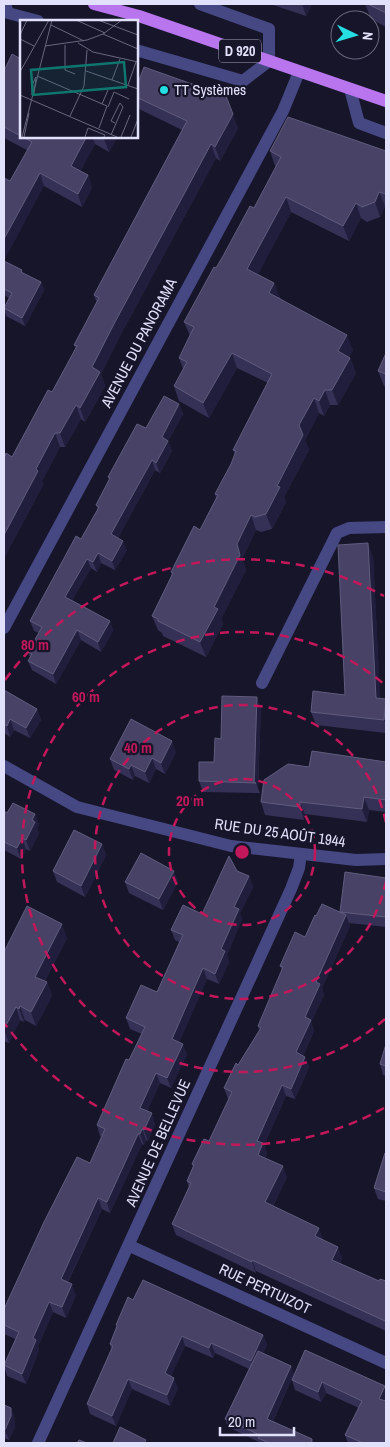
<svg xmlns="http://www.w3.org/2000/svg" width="390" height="1447" font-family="'Archivo Narrow',sans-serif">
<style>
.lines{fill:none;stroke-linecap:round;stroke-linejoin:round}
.minor{stroke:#454883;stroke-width:12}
.major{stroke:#b875ee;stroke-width:12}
.wall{fill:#353055}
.shaded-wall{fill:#211d3c}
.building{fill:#484366;stroke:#605c7e}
.ring{fill:none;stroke:#c2185b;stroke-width:2.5;stroke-dasharray:9 6}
.poi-dot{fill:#24dee4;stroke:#17152a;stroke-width:2}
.labels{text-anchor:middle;stroke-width:4.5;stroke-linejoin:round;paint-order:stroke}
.shield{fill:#17152a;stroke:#a5a4bc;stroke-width:1}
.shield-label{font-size:14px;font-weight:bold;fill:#e2e1fb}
.poi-label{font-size:15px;fill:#e2e1fb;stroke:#17152a;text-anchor:start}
.street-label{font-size:15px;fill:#e2e1fb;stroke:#17152a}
.inset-road{fill:none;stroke:#68677e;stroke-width:1}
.view{fill:#0f766e;fill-opacity:0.15;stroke:#0f766e;stroke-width:2.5}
.inset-edge{fill:none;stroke:#e2e1fb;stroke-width:2.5}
.centre{fill:#c2185b;stroke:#17152a;stroke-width:2.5}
.ring-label{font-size:15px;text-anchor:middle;font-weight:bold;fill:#c2185b;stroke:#17152a;stroke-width:4.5;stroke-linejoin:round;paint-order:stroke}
</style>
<rect width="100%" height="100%" fill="#17152a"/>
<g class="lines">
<!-- minor -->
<g class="minor">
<path d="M 5,4 L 8,13 L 38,21"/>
<path d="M 136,50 L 243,81 L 269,61 L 269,29 L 200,4"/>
<path d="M 350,89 L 359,123 L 386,133"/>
<path d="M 4,628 L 283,111 L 299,72"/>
<path d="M 262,683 L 337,533 L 349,528 L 386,527"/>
<path d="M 4,766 L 77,807 L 231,846 L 356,860 L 386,859"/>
<path d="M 130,1246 L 386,1363"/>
<path d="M 38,1443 L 291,889 L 299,868 L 301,854"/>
</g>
<!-- major -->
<path class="major" d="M 94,4 L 139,16 L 386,101"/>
</g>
<!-- wall -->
<g class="wall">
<path d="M 270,4 L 312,4 L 306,16 Z"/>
<path d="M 365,4 L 386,4 L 386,27 L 371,19 Z"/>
<path d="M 4,71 L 21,136 L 118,136 L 109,152 L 95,144 L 80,171 L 88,175 L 92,188 L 82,207 L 44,186 L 10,181 L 27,150 L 4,138 Z"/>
<path d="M 136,88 L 238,128 L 220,161 L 216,158 L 120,336 L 101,374 L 105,386 L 85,422 L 81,419 L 65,447 L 60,447 L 42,481 L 43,485 L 4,558 L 4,459 L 12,457 L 52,392 L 76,349 L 74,345 L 97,304 L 94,295 L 182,130 L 139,109 L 136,103 Z"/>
<path d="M 270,151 L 386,151 L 386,207 L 385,206 L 380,217 L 367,222 L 361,218 L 349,241 L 291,212 L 258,274 L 274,283 L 280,298 L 353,350 L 349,357 L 350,358 L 356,373 L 338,405 L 330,405 L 324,416 L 319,413 L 305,440 L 309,450 L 284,497 L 286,502 L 272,529 L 261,532 L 256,530 L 242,559 L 246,570 L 221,619 L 223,624 L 206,657 L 163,636 L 162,633 L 158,630 L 152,616 L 172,576 L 171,572 L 200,530 L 216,498 L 215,494 L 231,464 L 235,454 L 233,450 L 268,383 L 237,368 L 209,418 L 179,401 L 174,386 L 183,369 L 179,358 L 190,336 L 184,322 L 216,268 L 254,208 L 276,166 L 275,166 Z"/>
<path d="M 4,261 L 22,270 L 22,273 L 41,282 L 44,290 L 25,326 L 6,316 L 4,309 L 9,298 L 4,295 Z"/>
<path d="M 386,353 L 386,387 L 384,386 L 378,371 Z"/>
<path d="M 179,404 L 183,414 L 168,441 L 172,451 L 160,473 L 155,470 L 118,538 L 127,550 L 115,570 L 101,563 L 97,572 L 91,568 L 72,600 L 110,621 L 113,631 L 101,652 L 81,640 L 56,684 L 32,670 L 28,661 L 30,657 L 28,652 L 39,633 L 34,631 L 30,621 L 81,539 L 98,510 L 96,505 L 109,480 L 108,477 L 146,428 Z"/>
<path d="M 373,556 L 380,699 L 386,699 L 386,733 L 316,725 L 311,712 L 345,695 Z"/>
<path d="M 4,690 L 37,709 L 41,720 L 30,738 L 14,730 L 10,737 L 4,733 Z"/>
<path d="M 261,708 L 258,788 L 260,793 L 203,792 L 199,781 L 214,762 L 221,739 Z"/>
<path d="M 176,752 L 165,774 L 156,769 L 149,783 L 135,776 L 133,780 L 114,770 L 110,759 Z"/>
<path d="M 386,762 L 386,812 L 369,810 L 367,822 L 305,814 L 304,820 L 265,815 L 261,802 L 309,767 Z"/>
<path d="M 4,811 L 7,813 L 35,814 L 39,825 L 37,828 L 39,833 L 30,851 L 26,849 L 21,859 L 4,850 Z"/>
<path d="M 102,844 L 106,855 L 85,897 L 57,882 L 53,871 Z"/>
<path d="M 237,871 L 249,876 L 253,887 L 240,913 L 242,919 L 227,955 L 229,962 L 219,984 L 207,979 L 179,1042 L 187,1054 L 171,1088 L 160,1083 L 147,1111 L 155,1124 L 148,1141 L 146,1140 L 144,1145 L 142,1144 L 110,1213 L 102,1209 L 68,1282 L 76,1295 L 66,1318 L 53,1312 L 38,1346 L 39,1350 L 26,1384 L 7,1376 L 4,1366 L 15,1339 L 4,1334 L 4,1309 L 90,1163 L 102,1137 L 100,1136 L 97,1125 L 142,1034 L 130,1029 L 126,1018 L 157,992 L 179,942 L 175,940 L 171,930 L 202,914 Z"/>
<path d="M 386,878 L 386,927 L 349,923 L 350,926 L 322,988 L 324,995 L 311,1022 L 314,1031 L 303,1056 L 309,1067 L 295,1099 L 286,1096 L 264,1145 L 267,1154 L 265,1158 L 287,1177 L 273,1206 L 323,1239 L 322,1240 L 342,1258 L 340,1263 L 379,1281 L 386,1281 L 386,1331 L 256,1271 L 256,1273 L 176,1235 L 172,1224 L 189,1188 L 187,1181 L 193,1168 L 192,1164 L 209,1141 L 229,1100 L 228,1099 L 224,1088 L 259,1030 L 258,1026 L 282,970 L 280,966 L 305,937 L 316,916 L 340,913 L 340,912 Z"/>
<path d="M 125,882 L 178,882 L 163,910 L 129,893 Z"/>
<path d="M 67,938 L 45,981 L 47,982 L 52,996 L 36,1026 L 25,1020 L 24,1022 L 20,1020 L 9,1043 L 4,1041 L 4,952 Z"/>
<path d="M 386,1044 L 386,1076 L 383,1075 L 380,1064 Z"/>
<path d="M 386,1153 L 386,1201 L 378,1199 L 374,1188 Z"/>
<path d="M 133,1300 L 263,1335 L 267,1345 L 263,1353 L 291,1366 L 294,1374 L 273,1421 L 312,1439 L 314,1443 L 260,1443 L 259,1442 L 228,1427 L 225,1419 L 249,1369 L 215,1353 L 213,1358 L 185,1346 L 171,1376 L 178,1388 L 170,1406 L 132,1389 L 116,1426 L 90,1414 L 87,1404 L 111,1349 L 110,1344 L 117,1327 L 116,1325 Z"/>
<path d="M 292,1380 L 385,1386 L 386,1389 L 386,1443 L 348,1443 L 345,1435 L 359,1408 L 326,1393 L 321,1402 L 295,1390 Z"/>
<path d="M 4,1405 L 11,1408 L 15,1419 L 15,1427 L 9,1440 L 4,1438 Z"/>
</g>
<!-- shaded-wall -->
<g class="shaded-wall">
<path d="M 302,4 L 312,4 L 306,16 Z"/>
<path d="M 233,114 L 238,128 L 220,161 L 215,147 Z"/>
<path d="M 87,136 L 92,136 L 95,144 L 76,179 L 71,166 Z"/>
<path d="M 106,136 L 118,136 L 109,152 L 104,139 Z"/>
<path d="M 211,144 L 216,158 L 120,336 L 101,374 L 105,386 L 85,422 L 80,408 L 92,367 L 115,322 Z"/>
<path d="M 40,173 L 44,186 L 4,261 L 4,239 Z"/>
<path d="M 88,175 L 92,188 L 82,207 L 78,194 Z"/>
<path d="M 379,192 L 385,206 L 380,217 L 375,202 Z"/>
<path d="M 286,197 L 291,212 L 253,284 L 247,269 Z"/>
<path d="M 356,203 L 361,218 L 349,241 L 343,226 Z"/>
<path d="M 41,282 L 44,290 L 25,326 L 22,318 Z"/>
<path d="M 274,283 L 280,298 L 269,293 Z"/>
<path d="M 347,335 L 353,350 L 344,366 L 338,351 Z"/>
<path d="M 232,353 L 237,368 L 209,418 L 203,403 Z"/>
<path d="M 350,358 L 356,373 L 338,405 L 332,390 Z"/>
<path d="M 325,390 L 330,405 L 324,416 L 319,401 Z"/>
<path d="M 314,398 L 319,413 L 305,440 L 309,450 L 284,497 L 286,502 L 272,529 L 266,514 L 299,425 Z"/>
<path d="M 179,404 L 183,414 L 168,441 L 172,451 L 160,473 L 156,463 L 162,437 Z"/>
<path d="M 76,405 L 81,419 L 65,447 L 60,433 Z"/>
<path d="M 55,433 L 60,447 L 42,481 L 43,485 L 4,558 L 4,535 L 36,469 Z"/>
<path d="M 152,460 L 155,470 L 115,544 L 111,534 Z"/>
<path d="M 251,515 L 256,530 L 242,559 L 246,570 L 221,619 L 223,624 L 206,657 L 200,642 L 214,607 L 237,544 Z"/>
<path d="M 123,541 L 127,550 L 115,570 L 112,561 Z"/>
<path d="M 368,543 L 373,556 L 381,711 L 376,698 Z"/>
<path d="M 98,553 L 101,563 L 97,572 L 93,562 Z"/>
<path d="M 87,559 L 91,568 L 69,606 L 65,597 Z"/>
<path d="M 110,621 L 113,631 L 101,652 L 98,642 Z"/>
<path d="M 77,630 L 81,640 L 56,684 L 53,674 Z"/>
<path d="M 257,697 L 261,708 L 258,788 L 256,783 L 255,782 Z"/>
<path d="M 386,702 L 386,726 L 384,720 Z"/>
<path d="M 37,709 L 41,720 L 30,738 L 26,728 Z"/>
<path d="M 10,719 L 14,730 L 10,737 L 7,726 Z"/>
<path d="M 172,741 L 176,752 L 165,774 L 161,763 Z"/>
<path d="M 152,758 L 156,769 L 149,783 L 145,772 Z"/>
<path d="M 131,765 L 135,776 L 133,780 L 129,769 Z"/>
<path d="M 364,797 L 369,810 L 367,822 L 362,809 Z"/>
<path d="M 300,802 L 305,814 L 304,820 L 300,807 Z"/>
<path d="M 35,814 L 39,825 L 37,828 L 39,833 L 30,851 L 26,840 L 32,820 Z"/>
<path d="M 22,838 L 26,849 L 21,859 L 17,848 Z"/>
<path d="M 102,844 L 106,855 L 85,897 L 81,886 Z"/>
<path d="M 174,871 L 178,882 L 163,910 L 159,899 Z"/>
<path d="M 249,876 L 253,887 L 240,913 L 242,919 L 227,955 L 229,962 L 219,984 L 215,974 L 221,949 L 234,907 Z"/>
<path d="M 346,915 L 350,926 L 322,988 L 324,995 L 311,1022 L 314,1031 L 300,1063 L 296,1052 L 305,1017 L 316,982 Z"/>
<path d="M 62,924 L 67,938 L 40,990 L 35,977 Z"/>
<path d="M 203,968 L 207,979 L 176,1050 L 172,1039 Z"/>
<path d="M 47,982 L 52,996 L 36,1026 L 31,1012 Z"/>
<path d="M 20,1006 L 25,1020 L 24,1022 L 19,1009 Z"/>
<path d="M 16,1007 L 20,1020 L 9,1043 L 4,1029 Z"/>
<path d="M 183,1044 L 187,1054 L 171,1088 L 167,1078 Z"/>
<path d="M 305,1057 L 309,1067 L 295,1099 L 291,1089 Z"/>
<path d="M 156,1073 L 160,1083 L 144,1119 L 140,1108 Z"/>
<path d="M 282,1085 L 286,1096 L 264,1145 L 267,1154 L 262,1165 L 258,1155 L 257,1141 Z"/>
<path d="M 152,1113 L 155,1124 L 148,1141 L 144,1130 Z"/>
<path d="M 142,1129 L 146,1140 L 144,1145 L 140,1134 Z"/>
<path d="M 138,1134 L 142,1144 L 110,1213 L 107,1202 Z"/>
<path d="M 283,1166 L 287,1177 L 269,1213 L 265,1202 Z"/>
<path d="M 98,1198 L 102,1209 L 64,1289 L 61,1279 Z"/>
<path d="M 319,1228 L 323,1239 L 319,1247 L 315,1236 Z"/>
<path d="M 338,1247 L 342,1258 L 336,1271 L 332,1260 Z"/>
<path d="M 252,1260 L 256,1271 L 256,1273 L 252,1262 Z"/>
<path d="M 72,1284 L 76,1295 L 66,1318 L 62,1307 Z"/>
<path d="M 49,1302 L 53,1312 L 38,1346 L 39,1350 L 26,1384 L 22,1374 L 33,1338 Z"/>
<path d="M 263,1335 L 267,1345 L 254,1371 L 251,1361 Z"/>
<path d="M 182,1336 L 185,1346 L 168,1383 L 165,1373 Z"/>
<path d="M 211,1343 L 215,1353 L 213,1358 L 209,1348 Z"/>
<path d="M 291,1366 L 294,1374 L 270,1427 L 267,1419 Z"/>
<path d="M 174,1378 L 178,1388 L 170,1406 L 167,1395 Z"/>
<path d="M 128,1379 L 132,1389 L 116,1426 L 112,1416 Z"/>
<path d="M 322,1382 L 326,1393 L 321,1402 L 318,1392 Z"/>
<path d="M 385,1386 L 386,1389 L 386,1402 L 379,1399 Z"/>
<path d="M 11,1408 L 15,1419 L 15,1427 L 9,1440 L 5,1430 Z"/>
</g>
<!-- building -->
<g class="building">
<path d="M 368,4 L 386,4 L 386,13 Z"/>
<path d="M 12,54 L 21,59 L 21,136 L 87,136 L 71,166 L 88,175 L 78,194 L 40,173 L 4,239 L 4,178 L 10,181 L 32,142 L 4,127 L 4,71 Z"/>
<path d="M 144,67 L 226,96 L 233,114 L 215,147 L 211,144 L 115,322 L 92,367 L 100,372 L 80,408 L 76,405 L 60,433 L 55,433 L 36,469 L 38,471 L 4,535 L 4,459 L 6,453 L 12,457 L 48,390 L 52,392 L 77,346 L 74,345 L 99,298 L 94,295 L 187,121 L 136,97 L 136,88 Z"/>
<path d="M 288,117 L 386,151 L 386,194 L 379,192 L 375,202 L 362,207 L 356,203 L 343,226 L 286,197 L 247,269 L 274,283 L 269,293 L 347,335 L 338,351 L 350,358 L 332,390 L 325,390 L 319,401 L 314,398 L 299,425 L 303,435 L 277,486 L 280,487 L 266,514 L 255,517 L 251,515 L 237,544 L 240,555 L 214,607 L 218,609 L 200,642 L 158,621 L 158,619 L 152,616 L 173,573 L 171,572 L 194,526 L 200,530 L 218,495 L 215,494 L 231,464 L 236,451 L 233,450 L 272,374 L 232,353 L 203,403 L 174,386 L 187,362 L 179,358 L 194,327 L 184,322 L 214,267 L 216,268 L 223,256 L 250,206 L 254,208 L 281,157 L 270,151 Z"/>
<path d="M 100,136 L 106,136 L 104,139 Z"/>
<path d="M 4,261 L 22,270 L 21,272 L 41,282 L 22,318 L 4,308 L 12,293 L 4,289 Z"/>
<path d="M 386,353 L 386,374 L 378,371 Z"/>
<path d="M 164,396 L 179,404 L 162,437 L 168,441 L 156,463 L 152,460 L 111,534 L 123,541 L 112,561 L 98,553 L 93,562 L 87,559 L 65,597 L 110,621 L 98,642 L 77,630 L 53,674 L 28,661 L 32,654 L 28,652 L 42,627 L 30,621 L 76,536 L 81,539 L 99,507 L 96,505 L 110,478 L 108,477 L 137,424 L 146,428 Z"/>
<path d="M 368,543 L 376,698 L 386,699 L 384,720 L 311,712 L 313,691 L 345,695 L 338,545 Z"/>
<path d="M 4,690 L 37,709 L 26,728 L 10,719 L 7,726 L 4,724 Z"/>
<path d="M 222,696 L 257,697 L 254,782 L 256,783 L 199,781 L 199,762 L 214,762 L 215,738 L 221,739 Z"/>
<path d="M 131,719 L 172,741 L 161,763 L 152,758 L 145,772 L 131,765 L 129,769 L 110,759 Z"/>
<path d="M 312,751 L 386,762 L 386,800 L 364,797 L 362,809 L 300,802 L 300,807 L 261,802 L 264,780 L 288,764 L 309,767 Z"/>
<path d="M 13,803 L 35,814 L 32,820 L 35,822 L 26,840 L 22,838 L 17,848 L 4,842 L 4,811 L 7,813 Z"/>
<path d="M 74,830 L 102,844 L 81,886 L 53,871 Z"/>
<path d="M 141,853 L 174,871 L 159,899 L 125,882 Z"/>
<path d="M 229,856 L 237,871 L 249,876 L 234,907 L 239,909 L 221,949 L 225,951 L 215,974 L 203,968 L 172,1039 L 183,1044 L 167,1078 L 156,1073 L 140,1108 L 152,1113 L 144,1130 L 142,1129 L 140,1134 L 138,1134 L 107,1202 L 98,1198 L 61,1279 L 72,1284 L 62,1307 L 49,1302 L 33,1338 L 36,1340 L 22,1374 L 4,1365 L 19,1332 L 4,1325 L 4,1309 L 44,1222 L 77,1157 L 90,1163 L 105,1129 L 97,1125 L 126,1059 L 129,1060 L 145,1027 L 126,1018 L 141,985 L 157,992 L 183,935 L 171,930 L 183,905 L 202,914 Z"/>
<path d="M 345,872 L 386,878 L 386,917 L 340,912 Z"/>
<path d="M 322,904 L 346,915 L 316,982 L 320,984 L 305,1017 L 311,1020 L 296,1052 L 305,1057 L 291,1089 L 282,1085 L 257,1141 L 263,1143 L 258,1155 L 283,1166 L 265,1202 L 319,1228 L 315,1236 L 338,1247 L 332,1260 L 379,1281 L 380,1279 L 386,1281 L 386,1318 L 385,1321 L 252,1260 L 252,1262 L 172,1224 L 191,1183 L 187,1181 L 194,1165 L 192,1164 L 204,1139 L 209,1141 L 232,1092 L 224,1088 L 236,1063 L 238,1065 L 261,1028 L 258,1026 L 283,967 L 280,966 L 295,932 L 305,937 L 315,915 L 316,916 Z"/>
<path d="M 27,906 L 62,924 L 35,977 L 47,982 L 31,1012 L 20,1006 L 19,1009 L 16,1007 L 4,1029 L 4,952 Z"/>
<path d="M 386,1044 L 386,1066 L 380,1064 Z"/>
<path d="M 385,1153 L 386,1153 L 386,1192 L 374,1188 Z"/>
<path d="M 143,1280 L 263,1335 L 251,1361 L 211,1343 L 209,1348 L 182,1336 L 165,1373 L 174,1378 L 167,1395 L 128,1379 L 112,1416 L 87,1404 L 113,1346 L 110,1344 L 117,1326 L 116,1325 L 128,1297 L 133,1300 Z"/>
<path d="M 305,1350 L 385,1386 L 379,1399 L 386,1401 L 386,1443 L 363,1443 L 345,1435 L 362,1401 L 322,1382 L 318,1392 L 292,1380 Z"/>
<path d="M 258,1351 L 291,1366 L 267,1419 L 312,1439 L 311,1443 L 269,1443 L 258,1438 L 260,1435 L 225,1419 Z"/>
<path d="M 4,1405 L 11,1408 L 11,1416 L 5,1430 L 4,1429 Z"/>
<path d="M 120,1427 L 146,1440 L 144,1443 L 113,1443 Z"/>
<path d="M 79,1440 L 87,1443 L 77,1443 Z"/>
</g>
<!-- distance rings -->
<g class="ring">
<circle cx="242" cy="852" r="73"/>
<path d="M386 881A147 147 0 1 1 386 823"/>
<path d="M385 1019A220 220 0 1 1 385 685"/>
<path d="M384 1108A293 293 0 0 1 5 1024M5 680A293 293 0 0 1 384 596"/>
</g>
<!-- markers -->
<circle class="poi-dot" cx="164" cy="90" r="5"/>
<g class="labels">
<!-- shield labels -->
<rect class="shield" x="219" y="39.5" width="42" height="23" rx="4"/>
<g class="shield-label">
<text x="240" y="56">D 920</text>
</g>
<!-- poi labels -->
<g class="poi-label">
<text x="174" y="95">TT Systèmes</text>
</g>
<!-- street labels -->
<g class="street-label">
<text transform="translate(139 343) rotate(-62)" y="5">AVENUE DU PANORAMA</text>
<text transform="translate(280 833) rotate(8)" y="5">RUE DU 25 AOÛT 1944</text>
<text transform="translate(158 1143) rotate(-66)" y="5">AVENUE DE BELLEVUE</text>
<text transform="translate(265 1289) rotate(25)" y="5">RUE PERTUIZOT</text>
</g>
</g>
<!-- overview -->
<g transform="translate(20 20)">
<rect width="118" height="118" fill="#17152a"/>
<path class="inset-road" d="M 56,0 L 85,13M 78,0 L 118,15M 31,5 L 64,21M 83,14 L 118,29M 0,15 L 7,0M 0,19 L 14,26M 58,23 L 73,32 L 118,42M 45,25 L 45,50 L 55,54M 25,26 L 67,20 L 83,14 L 102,0M 66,51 L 118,69M 0,52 L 29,0M 17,56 L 87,86 L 79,108M 16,57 L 14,74 L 12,75 L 12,65 ZM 92,60 L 100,39M 108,65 L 116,42M 0,75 L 97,117M 82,84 L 88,70M 88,87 L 94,72 L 109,79M 50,96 L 64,66 L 67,30M 91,115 L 103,87 L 100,83 L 91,101 L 95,103M 2,117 L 32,0M 4,117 L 9,93M 65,117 L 68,108 L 85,115 L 84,117M 101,117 L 110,95M 111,117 L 118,99"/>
<path class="view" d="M 104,42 L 106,67 L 13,75 L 11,50 Z"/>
<rect width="118" height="118" class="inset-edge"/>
</g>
<circle cx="242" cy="852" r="8" class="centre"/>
<g class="ring-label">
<text x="35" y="650">80 m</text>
<text x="86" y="702">60 m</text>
<text x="138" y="753">40 m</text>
<text x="190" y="806">20 m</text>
</g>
<!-- border -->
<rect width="390" height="1447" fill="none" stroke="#e2e1fb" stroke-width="10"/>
<!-- north arrow -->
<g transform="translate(355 35) rotate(95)"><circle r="24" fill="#17152a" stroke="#68677e"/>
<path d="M0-4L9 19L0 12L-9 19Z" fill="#24dee4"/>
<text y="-8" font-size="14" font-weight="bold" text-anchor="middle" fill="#e2e1fb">N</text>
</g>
<!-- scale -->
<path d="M220 1427v8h74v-8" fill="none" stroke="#e2e1fb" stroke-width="2.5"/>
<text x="228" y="1427" font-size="15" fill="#e2e1fb" stroke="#17152a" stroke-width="4" paint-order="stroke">20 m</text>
</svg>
